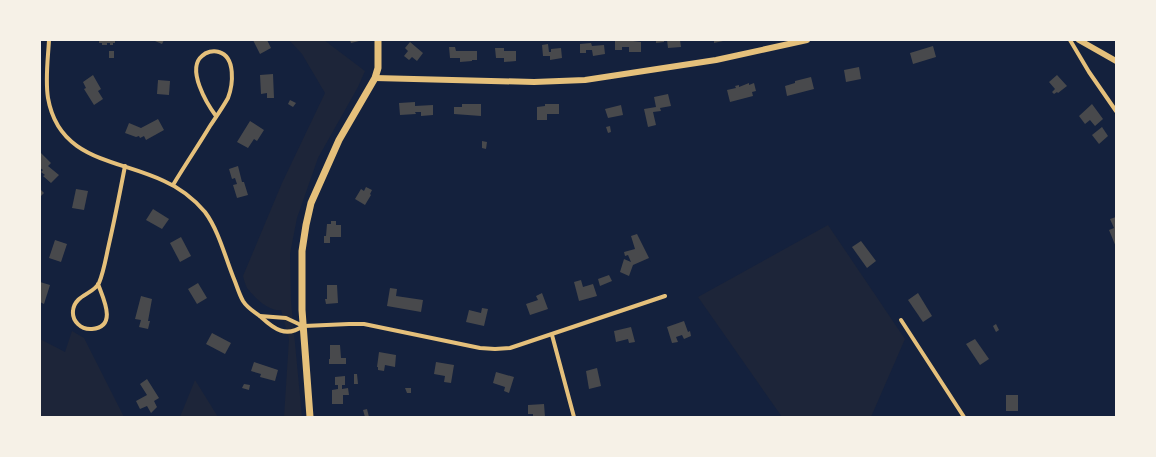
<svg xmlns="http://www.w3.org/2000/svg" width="1156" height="457" font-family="'Space Grotesk',sans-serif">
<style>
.green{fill:#1d2539}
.building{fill:#48494c}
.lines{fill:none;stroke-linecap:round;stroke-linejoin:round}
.minor{stroke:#e5c07b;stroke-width:4}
.tertiary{stroke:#e5c07b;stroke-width:6}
.secondary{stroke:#e5c07b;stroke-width:7}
</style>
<rect width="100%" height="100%" fill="#14213d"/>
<!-- green -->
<g class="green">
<path d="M 289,40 L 324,40 L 365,71 L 358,87 L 318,158 L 297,218 L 290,254 L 291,301 L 302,417 L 284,417 L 289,339 L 281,310 C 269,312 254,297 247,288 C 245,284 244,280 243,276 L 282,183 L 325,93 L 302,54 Z"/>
<path d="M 828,225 L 905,339 L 871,417 L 782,417 L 698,297 Z"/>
<path d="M 72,331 L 84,338 L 124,417 L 40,417 L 40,339 L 65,352 Z"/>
<path d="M 195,380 L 218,417 L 180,417 Z"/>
</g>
<!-- building -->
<g class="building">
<path d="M 99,40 L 115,40 L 115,43 L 113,43 L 113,45 L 110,45 L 110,43 L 107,43 L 107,45 L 102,45 L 102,43 L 99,43 Z"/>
<path d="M 156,40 L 164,40 L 162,44 L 155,41 Z"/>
<path d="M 253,40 L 267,40 L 271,48 L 260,54 Z"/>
<path d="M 350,40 L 359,40 L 359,41 L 351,43 Z"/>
<path d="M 615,40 L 632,40 L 633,41 L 641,42 L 641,52 L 629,52 L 629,47 L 622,47 L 622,50 L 615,50 Z"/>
<path d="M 656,40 L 664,40 L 664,42 L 656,43 Z"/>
<path d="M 667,40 L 680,40 L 681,47 L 668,48 Z"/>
<path d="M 714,40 L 723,40 L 723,41 L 714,43 Z"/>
<path d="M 410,42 L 423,53 L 417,61 L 412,57 L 409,60 L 404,56 L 408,51 L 405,48 Z"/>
<path d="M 591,43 L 592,46 L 604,45 L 605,54 L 593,56 L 592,50 L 586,50 L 586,53 L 580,53 L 580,44 Z"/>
<path d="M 548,44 L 549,52 L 551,52 L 551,49 L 561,48 L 562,58 L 550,60 L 550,56 L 543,56 L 542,45 Z"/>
<path d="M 933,46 L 936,57 L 913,64 L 910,53 Z"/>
<path d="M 449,47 L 455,47 L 456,51 L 477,51 L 477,60 L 472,60 L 472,61 L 460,62 L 460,58 L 450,58 Z"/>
<path d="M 495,48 L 504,48 L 504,51 L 516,51 L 516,61 L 504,62 L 504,58 L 496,58 Z"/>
<rect x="109" y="51" width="5" height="7"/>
<path d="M 859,67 L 861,79 L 846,82 L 844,70 Z"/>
<path d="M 273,74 L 274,98 L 267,98 L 267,93 L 261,94 L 260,75 Z"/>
<path d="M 93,75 L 101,89 L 98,91 L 103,99 L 94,105 L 84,89 L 86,88 L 83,82 Z"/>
<path d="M 1057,75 L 1067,86 L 1058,93 L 1057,92 L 1054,94 L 1052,92 L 1055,89 L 1049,82 Z"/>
<path d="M 811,77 L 814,89 L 787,96 L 785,86 L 795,83 L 795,81 Z"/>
<path d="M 158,80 L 170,81 L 169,95 L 157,94 Z"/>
<path d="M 749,83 L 749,85 L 754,83 L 756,91 L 752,92 L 753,96 L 730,102 L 727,90 L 736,88 L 735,86 L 739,85 L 739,87 Z"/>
<path d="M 668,94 L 671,106 L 660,108 L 661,111 L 653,112 L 656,125 L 648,127 L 644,109 L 656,107 L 654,97 Z"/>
<path d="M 290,100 L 296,103 L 293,107 L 288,104 Z"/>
<path d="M 415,102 L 415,106 L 433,105 L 433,115 L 421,116 L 421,112 L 415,112 L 416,114 L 400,115 L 399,103 Z"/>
<path d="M 462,104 L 481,104 L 481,116 L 454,114 L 454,107 L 462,107 Z"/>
<path d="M 545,104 L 559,104 L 559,114 L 547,114 L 547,120 L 537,120 L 537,107 L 545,106 Z"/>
<path d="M 1092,104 L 1103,119 L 1095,126 L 1090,120 L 1085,124 L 1079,116 Z"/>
<path d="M 621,105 L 623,115 L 608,118 L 605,109 Z"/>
<path d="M 158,119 L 164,130 L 146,140 L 144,136 L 140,138 L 139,136 L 136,137 L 125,133 L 129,123 L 141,128 Z"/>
<path d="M 250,121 L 264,130 L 257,141 L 254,139 L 248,148 L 237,142 Z"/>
<path d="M 610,126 L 611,132 L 608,133 L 606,127 Z"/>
<path d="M 1102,127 L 1108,136 L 1099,144 L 1092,135 Z"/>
<path d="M 482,141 L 487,142 L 486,149 L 482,148 Z"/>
<path d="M 40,152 L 51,163 L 48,166 L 59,175 L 51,183 L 43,176 L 45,175 L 41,172 L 43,170 L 40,168 Z"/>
<path d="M 238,166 L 242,182 L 244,182 L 248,195 L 237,198 L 233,185 L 237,184 L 235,178 L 232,179 L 229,169 Z"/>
<path d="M 366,187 L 372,190 L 370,194 L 371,195 L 365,205 L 355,199 L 361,189 L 364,191 Z"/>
<path d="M 40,189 L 44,193 L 41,196 L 40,195 Z"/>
<path d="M 76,189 L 88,191 L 84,210 L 72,208 Z"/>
<path d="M 153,209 L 169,219 L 162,229 L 146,220 Z"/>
<path d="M 1116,217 L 1116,247 L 1109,230 L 1114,228 L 1110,219 Z"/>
<path d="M 331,221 L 336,221 L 336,225 L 341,225 L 341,237 L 330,237 L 330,243 L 324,243 L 324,236 L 326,236 L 327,224 L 331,224 Z"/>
<path d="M 637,234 L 649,258 L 633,265 L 629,276 L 620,272 L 624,259 L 631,262 L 628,255 L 625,256 L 624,252 L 635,249 L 631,236 Z"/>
<path d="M 181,237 L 191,256 L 180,262 L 170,243 Z"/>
<path d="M 55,240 L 67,244 L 61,262 L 49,258 Z"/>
<path d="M 861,241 L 876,261 L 867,268 L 852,247 Z"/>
<path d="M 609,275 L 612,281 L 600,286 L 598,279 Z"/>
<path d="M 581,280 L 583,287 L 593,284 L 597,296 L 579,301 L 574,282 Z"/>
<path d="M 40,282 L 50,285 L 44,304 L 40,302 Z"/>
<path d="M 198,283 L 207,298 L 197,304 L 188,289 Z"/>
<path d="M 327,285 L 337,285 L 338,303 L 326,304 L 325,299 L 327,299 Z"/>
<path d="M 390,288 L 397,289 L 396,296 L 423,300 L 421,312 L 387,306 Z"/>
<path d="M 542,293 L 548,309 L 530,315 L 526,304 L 538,300 L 536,296 Z"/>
<path d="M 918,293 L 932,316 L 923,322 L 908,300 Z"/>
<path d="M 141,296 L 152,299 L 148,321 L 150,321 L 148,329 L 139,327 L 141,320 L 135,319 Z"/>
<path d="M 482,308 L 488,309 L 484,326 L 466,322 L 469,310 L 481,313 Z"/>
<path d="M 684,321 L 688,332 L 690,331 L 691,336 L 684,339 L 682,335 L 676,337 L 678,342 L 672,343 L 667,327 Z"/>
<path d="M 996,324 L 999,330 L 996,332 L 993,326 Z"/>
<path d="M 631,327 L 635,342 L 629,343 L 628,339 L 616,342 L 614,331 Z"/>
<path d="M 212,333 L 231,343 L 225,354 L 206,344 Z"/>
<path d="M 975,339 L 989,359 L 980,365 L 966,344 Z"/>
<path d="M 330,345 L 340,345 L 341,358 L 346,358 L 346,364 L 329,364 L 329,359 L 330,359 Z"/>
<path d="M 379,352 L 396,355 L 395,367 L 385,365 L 384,371 L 378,370 L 378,367 L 377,367 Z"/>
<path d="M 254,362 L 278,370 L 275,381 L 260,377 L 261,374 L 251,371 Z"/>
<path d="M 436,362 L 454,365 L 451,383 L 444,382 L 445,376 L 434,374 Z"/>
<path d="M 597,368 L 601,386 L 589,389 L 586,371 Z"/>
<path d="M 496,372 L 514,377 L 509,393 L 504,391 L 505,387 L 493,383 Z"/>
<path d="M 354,374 L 357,374 L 358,384 L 354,384 Z"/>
<path d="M 345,376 L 345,385 L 342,385 L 342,389 L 348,388 L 349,395 L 343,395 L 343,404 L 332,404 L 332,390 L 338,389 L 338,385 L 335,385 L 335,377 Z"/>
<path d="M 147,379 L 159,398 L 154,401 L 157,407 L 151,413 L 147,406 L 140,409 L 136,401 L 147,395 L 140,384 Z"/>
<path d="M 244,384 L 250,385 L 249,390 L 242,388 Z"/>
<path d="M 405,388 L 411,388 L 411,393 L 407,393 Z"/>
<rect x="1006" y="395" width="12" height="16"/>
<path d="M 544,404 L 545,417 L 533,417 L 533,414 L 528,414 L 528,405 Z"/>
<path d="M 367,409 L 369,417 L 365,417 L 363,410 Z"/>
</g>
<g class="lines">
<!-- minor -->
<g class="minor">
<path d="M 49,40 C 48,59 45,79 48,98 C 59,161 118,159 164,181 C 180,188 194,199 205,212 C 219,231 225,257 234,279 C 237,286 239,294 243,301 C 248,309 255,312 261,317 C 274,329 286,338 303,326"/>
<path d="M 1070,40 L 1089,72 L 1116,111"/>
<path d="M 173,185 C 185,165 198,146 210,126 C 216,117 223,107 228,98 C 233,85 236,57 219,52 C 213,50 206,52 202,56 C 186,69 207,104 216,116"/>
<path d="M 98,284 C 103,298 118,327 92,329 C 81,330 72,321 73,311 C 74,295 94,294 99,283 C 104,271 106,257 109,244 C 115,218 120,192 125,166"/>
<path d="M 260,316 L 286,318 L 303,326"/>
<path d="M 901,320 L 964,417"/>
<path d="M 304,326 L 349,324 L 364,324 L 480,348 L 495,349 L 510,348 L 522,344 L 665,296"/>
<path d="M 552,335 L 574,417"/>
</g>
<!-- tertiary -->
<g class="tertiary">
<path d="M 1079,40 L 1116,61"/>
<path d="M 375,78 L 534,82 L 585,80 L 716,60 L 807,40"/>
</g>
<!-- secondary -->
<path class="secondary" d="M 310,417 L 302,310 L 302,251 L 306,225 L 311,203 L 339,140 L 375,78 L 378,68 L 378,40"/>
</g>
<!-- border -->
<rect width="1156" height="457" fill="none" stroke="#f6f1e7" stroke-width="82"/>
</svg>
